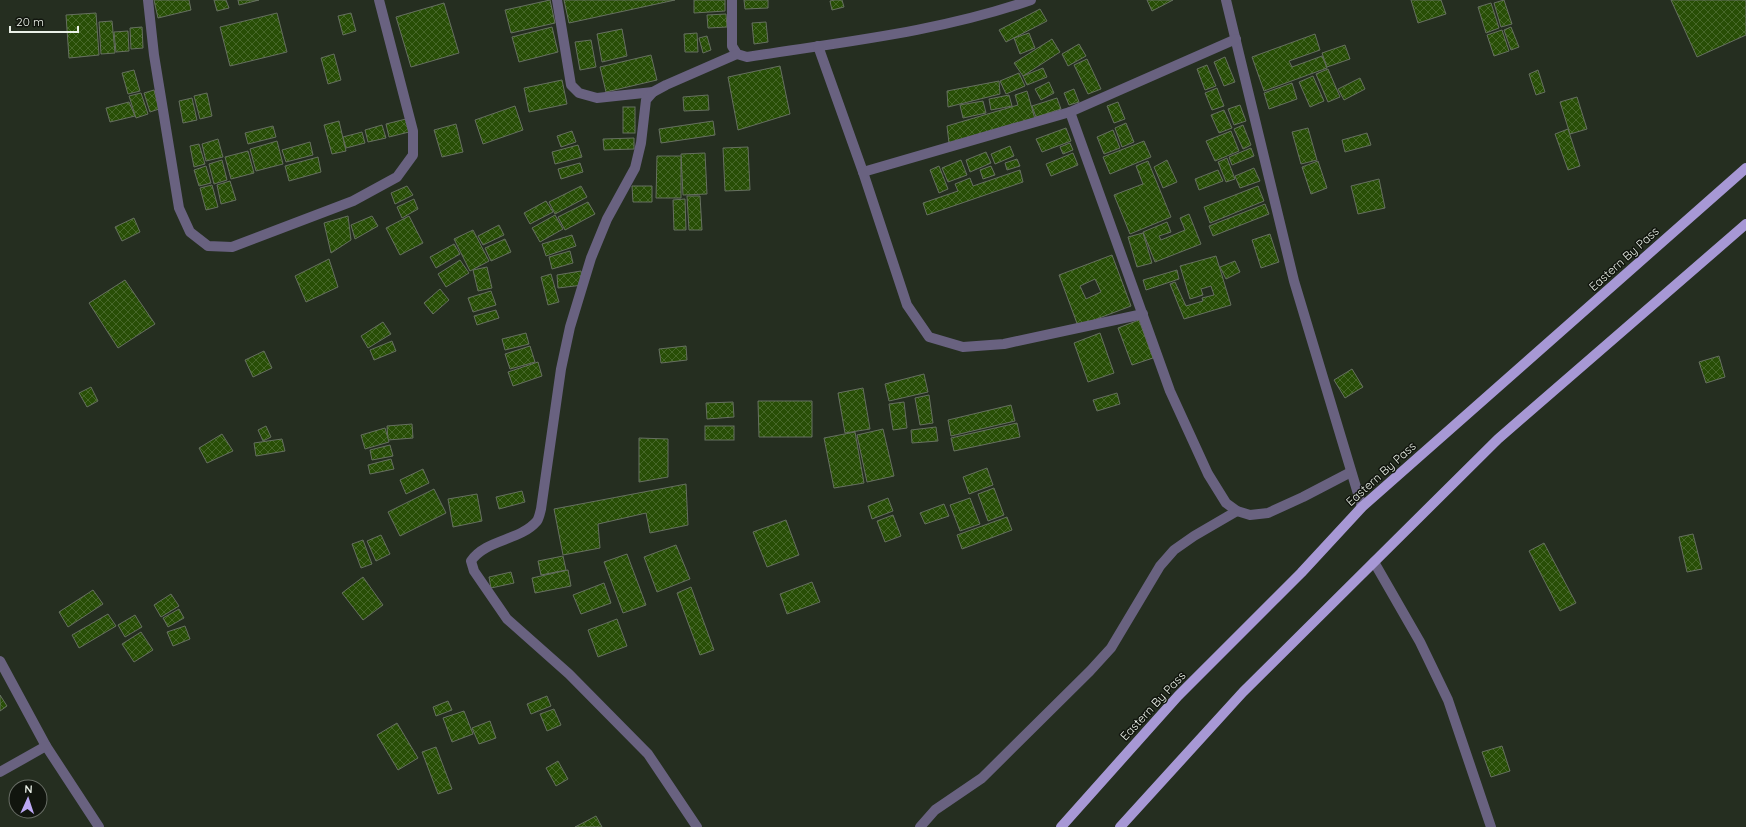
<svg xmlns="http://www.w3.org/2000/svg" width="1746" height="827" font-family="Quicksand,sans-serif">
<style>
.building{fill:url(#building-cross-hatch);stroke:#667060;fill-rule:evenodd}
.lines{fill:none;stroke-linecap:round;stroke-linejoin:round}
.minor{stroke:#696280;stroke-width:10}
.major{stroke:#a798d5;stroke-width:10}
.labels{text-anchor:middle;stroke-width:3;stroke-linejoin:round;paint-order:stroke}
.street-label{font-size:12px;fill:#eaf0e7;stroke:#11150e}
</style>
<defs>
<pattern id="building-cross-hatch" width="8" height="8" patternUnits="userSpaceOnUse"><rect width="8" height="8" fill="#284e06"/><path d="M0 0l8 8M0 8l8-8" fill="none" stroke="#47682a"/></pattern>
</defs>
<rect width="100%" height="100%" fill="#252e20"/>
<!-- building -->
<g class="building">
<path d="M 154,0 L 189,0 L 191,10 L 158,18 Z"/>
<path d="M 214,0 L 226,0 L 229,8 L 217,11 Z"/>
<path d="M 238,0 L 259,0 L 239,5 Z"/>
<path d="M 550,0 L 555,23 L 511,33 L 505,10 Z"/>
<path d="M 564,0 L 675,0 L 569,23 Z"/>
<path d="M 694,0 L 725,0 L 725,11 L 694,13 Z"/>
<path d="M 744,0 L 768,0 L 768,8 L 745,9 Z"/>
<path d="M 835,0 L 842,0 L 844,7 L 832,10 L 830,1 Z"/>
<path d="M 1147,0 L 1173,0 L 1152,11 Z"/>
<path d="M 1411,0 L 1441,0 L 1446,14 L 1418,23 Z"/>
<path d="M 1504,0 L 1512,24 L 1501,27 L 1494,3 Z"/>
<path d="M 1671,0 L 1746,0 L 1746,35 L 1697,57 Z"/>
<path d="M 444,3 L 459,53 L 411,67 L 396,17 Z"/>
<path d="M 1491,3 L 1499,28 L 1486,33 L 1478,7 Z"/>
<path d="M 1040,9 L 1047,21 L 1006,42 L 999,30 Z"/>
<path d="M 96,13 L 99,55 L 69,58 L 66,15 Z"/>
<path d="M 277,13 L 287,52 L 230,66 L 220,27 Z"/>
<path d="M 351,13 L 356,31 L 343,35 L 338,16 Z"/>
<path d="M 726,14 L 727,27 L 708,28 L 707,15 Z"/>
<path d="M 112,21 L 115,53 L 101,54 L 99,22 Z"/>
<path d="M 766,22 L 768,42 L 754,44 L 752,23 Z"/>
<path d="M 142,27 L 143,48 L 131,49 L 130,28 Z"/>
<path d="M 552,27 L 558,52 L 519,62 L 512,37 Z"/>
<path d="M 1511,27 L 1519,47 L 1511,50 L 1504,30 Z"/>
<path d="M 622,29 L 627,56 L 602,62 L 597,34 Z"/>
<path d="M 1502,30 L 1509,51 L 1494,56 L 1487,35 Z"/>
<path d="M 128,31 L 129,51 L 116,52 L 114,32 Z"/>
<path d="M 697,33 L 698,52 L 685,52 L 684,34 Z"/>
<path d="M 1029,33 L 1035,48 L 1020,54 L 1014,38 Z"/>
<path d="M 1315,34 L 1320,50 L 1289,61 L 1292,67 L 1322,56 L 1327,68 L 1264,91 L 1252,57 Z"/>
<path d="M 707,36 L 711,50 L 703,53 L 699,38 Z"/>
<path d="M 1052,39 L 1060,52 L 1023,76 L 1014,63 Z"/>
<path d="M 591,40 L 596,67 L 580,70 L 575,42 Z"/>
<path d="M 1079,44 L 1086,56 L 1068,66 L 1062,54 Z"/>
<path d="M 1345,45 L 1350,59 L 1327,67 L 1322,53 Z"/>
<path d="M 334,54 L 341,80 L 328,84 L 321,58 Z"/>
<path d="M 651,55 L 657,80 L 606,92 L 600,67 Z"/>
<path d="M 1225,57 L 1235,82 L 1224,86 L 1214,62 Z"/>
<path d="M 1087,59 L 1101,89 L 1088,94 L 1074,65 Z"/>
<path d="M 1207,65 L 1216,86 L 1205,90 L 1197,69 Z"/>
<path d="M 780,66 L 790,114 L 738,130 L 728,77 Z"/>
<path d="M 1043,68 L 1047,77 L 1027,85 L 1023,76 Z"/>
<path d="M 1328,69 L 1340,97 L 1328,102 L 1316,74 Z"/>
<path d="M 134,70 L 140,91 L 128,94 L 122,73 Z"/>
<path d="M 1538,70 L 1545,92 L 1536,95 L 1529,74 Z"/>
<path d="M 1019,73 L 1025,86 L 1006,94 L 1000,81 Z"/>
<path d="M 1313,76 L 1324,101 L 1310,107 L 1299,82 Z"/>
<path d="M 1360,78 L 1365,89 L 1344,100 L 1338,89 Z"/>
<path d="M 562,80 L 567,104 L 529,112 L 524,88 Z"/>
<path d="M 999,81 L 1000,94 L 948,107 L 947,91 Z"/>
<path d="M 1049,82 L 1054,93 L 1041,100 L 1035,89 Z"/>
<path d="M 1292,83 L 1297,99 L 1269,109 L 1264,93 Z"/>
<path d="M 1217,88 L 1224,106 L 1212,110 L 1205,93 Z"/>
<path d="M 1074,89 L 1079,102 L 1069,105 L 1064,93 Z"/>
<path d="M 154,90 L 159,109 L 150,112 L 144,93 Z"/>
<path d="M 1027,91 L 1035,119 L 949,143 L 947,126 L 1018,105 L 1015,95 Z"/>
<path d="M 141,93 L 148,114 L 136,118 L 129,96 Z"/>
<path d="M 207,93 L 212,116 L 200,119 L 194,96 Z"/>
<path d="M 708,95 L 709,110 L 684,111 L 683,97 Z"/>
<path d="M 1009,95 L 1012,106 L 991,110 L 989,99 Z"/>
<path d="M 1577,97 L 1587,129 L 1570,134 L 1560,102 Z"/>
<path d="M 192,98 L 197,120 L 183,123 L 179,101 Z"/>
<path d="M 1057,98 L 1061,109 L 1036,117 L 1032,106 Z"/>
<path d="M 983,101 L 986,113 L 963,118 L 960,105 Z"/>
<path d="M 129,102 L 135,116 L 110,122 L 106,108 Z"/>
<path d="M 1118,102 L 1125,119 L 1114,123 L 1107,106 Z"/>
<path d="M 1240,105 L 1246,121 L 1234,125 L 1228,109 Z"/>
<path d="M 515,106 L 523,130 L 483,144 L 475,120 Z"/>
<rect x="623" y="107" width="12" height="26"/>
<path d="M 1224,110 L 1232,128 L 1219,133 L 1211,115 Z"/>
<path d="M 406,119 L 409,132 L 389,137 L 386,124 Z"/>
<path d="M 339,121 L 346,151 L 332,154 L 324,125 Z"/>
<path d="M 713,121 L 715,135 L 661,143 L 659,129 Z"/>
<path d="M 1126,123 L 1134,142 L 1122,147 L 1115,128 Z"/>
<path d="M 456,124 L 463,152 L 442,157 L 434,130 Z"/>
<path d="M 382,125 L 386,138 L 368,142 L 365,130 Z"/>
<path d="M 1243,125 L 1251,145 L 1243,149 L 1234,129 Z"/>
<path d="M 273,126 L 276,137 L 248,144 L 245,133 Z"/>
<path d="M 1066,128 L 1071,141 L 1042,152 L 1036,139 Z"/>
<path d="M 1308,128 L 1317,160 L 1301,164 L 1292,132 Z"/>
<path d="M 1568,129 L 1580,166 L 1568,170 L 1555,134 Z"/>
<path d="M 1113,130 L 1120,148 L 1104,154 L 1097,137 Z"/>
<path d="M 572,131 L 576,142 L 561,147 L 557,136 Z"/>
<path d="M 1231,131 L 1239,151 L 1215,161 L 1206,141 Z"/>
<path d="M 362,132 L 365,143 L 346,148 L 343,137 Z"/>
<path d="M 1367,133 L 1371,145 L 1345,152 L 1342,140 Z"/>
<path d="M 634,138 L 634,149 L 604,150 L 603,139 Z"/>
<path d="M 218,139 L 223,157 L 206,161 L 202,144 Z"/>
<path d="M 277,141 L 283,164 L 256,171 L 250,149 Z"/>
<path d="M 1144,141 L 1151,157 L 1110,174 L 1103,157 Z"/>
<path d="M 310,142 L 313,155 L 286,162 L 282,150 Z"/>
<path d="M 1070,143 L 1073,150 L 1063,154 L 1060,147 Z"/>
<path d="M 199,144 L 205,164 L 194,167 L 190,146 Z"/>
<path d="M 578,145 L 582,157 L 555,164 L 552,152 Z"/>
<path d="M 1010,146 L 1014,156 L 995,164 L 991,154 Z"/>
<path d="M 748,147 L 750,190 L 725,191 L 723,148 Z"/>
<path d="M 1251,148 L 1254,156 L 1232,165 L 1229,157 Z"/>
<path d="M 248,151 L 254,173 L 231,179 L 225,157 Z"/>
<path d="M 986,152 L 991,163 L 970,172 L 966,160 Z"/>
<path d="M 705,153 L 707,194 L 683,195 L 681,154 Z"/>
<path d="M 1073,153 L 1078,165 L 1051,176 L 1046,164 Z"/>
<path d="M 657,156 L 681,156 L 681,198 L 656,198 Z"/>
<path d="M 318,157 L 321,172 L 289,181 L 285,166 Z"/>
<path d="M 1227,158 L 1235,179 L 1226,182 L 1218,162 Z"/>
<path d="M 1017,159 L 1020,166 L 1007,170 L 1005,163 Z"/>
<path d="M 222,160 L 227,180 L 214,184 L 209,164 Z"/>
<path d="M 961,160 L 967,175 L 948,182 L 942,168 Z"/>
<path d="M 1167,160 L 1177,182 L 1163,188 L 1154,167 Z"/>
<path d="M 1148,161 L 1171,217 L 1130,234 L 1114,195 L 1143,184 L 1136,166 Z"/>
<path d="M 1318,161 L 1327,188 L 1311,194 L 1302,167 Z"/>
<path d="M 580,163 L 583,172 L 561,179 L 558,169 Z"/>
<path d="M 206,166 L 211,183 L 199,186 L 194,170 Z"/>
<path d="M 939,166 L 948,189 L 939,193 L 930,170 Z"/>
<path d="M 991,166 L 995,175 L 983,179 L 980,170 Z"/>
<path d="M 1254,168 L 1260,181 L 1240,188 L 1235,176 Z"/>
<path d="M 1020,170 L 1023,182 L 927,215 L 923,203 L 958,191 L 955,184 L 970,178 L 973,186 Z"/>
<path d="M 1218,170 L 1223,181 L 1199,190 L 1195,179 Z"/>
<path d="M 1379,179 L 1385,208 L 1358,214 L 1351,186 Z"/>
<path d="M 230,181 L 236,200 L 221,204 L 217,185 Z"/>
<path d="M 212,185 L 218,207 L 206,210 L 200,188 Z"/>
<path d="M 407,186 L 413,195 L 395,204 L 391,193 Z"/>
<path d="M 581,186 L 587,197 L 555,214 L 549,202 Z"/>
<path d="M 632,186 L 652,186 L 652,202 L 633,202 Z"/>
<path d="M 1258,186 L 1264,201 L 1210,223 L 1204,207 Z"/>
<path d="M 687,196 L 700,196 L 702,230 L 689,230 Z"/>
<path d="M 414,199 L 418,209 L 402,218 L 397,207 Z"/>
<path d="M 685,199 L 686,230 L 674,230 L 673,200 Z"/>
<path d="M 546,201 L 553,212 L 530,224 L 524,213 Z"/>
<path d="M 588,202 L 595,214 L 565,230 L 558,217 Z"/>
<path d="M 1265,204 L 1269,214 L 1213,236 L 1209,226 Z"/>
<path d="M 1189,214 L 1201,244 L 1155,262 L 1143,232 L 1167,222 L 1171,232 L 1159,236 L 1161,240 L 1185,230 L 1180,218 Z"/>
<path d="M 555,215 L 563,229 L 540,242 L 532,228 Z"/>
<path d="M 348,216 L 351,240 L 331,253 L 324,223 Z"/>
<path d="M 372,216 L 378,226 L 355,239 L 351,225 Z"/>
<path d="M 409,216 L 423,243 L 400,255 L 386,228 Z"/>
<path d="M 134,218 L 140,232 L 122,241 L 115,227 Z"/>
<path d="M 499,225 L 504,235 L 483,245 L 478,236 Z"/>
<path d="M 473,230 L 489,261 L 470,271 L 454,239 Z"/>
<path d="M 1143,233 L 1152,263 L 1137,267 L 1128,237 Z"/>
<path d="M 1270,234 L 1279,262 L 1261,268 L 1252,240 Z"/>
<path d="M 572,235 L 576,246 L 546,256 L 542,244 Z"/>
<path d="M 505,239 L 511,252 L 491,261 L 485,248 Z"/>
<path d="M 454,244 L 460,254 L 436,268 L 430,257 Z"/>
<path d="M 570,251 L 573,263 L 552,269 L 549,257 Z"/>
<path d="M 1112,255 L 1131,306 L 1078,326 L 1059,275 ZM 1095,279 L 1101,292 L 1086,299 L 1080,286 Z"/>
<path d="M 1216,256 L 1231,305 L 1184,319 L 1170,284 L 1175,282 L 1186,306 L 1203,301 L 1202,298 L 1214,295 L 1211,286 L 1201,289 L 1203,295 L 1190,299 L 1180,266 Z"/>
<path d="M 329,259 L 338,287 L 306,302 L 295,276 Z"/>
<path d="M 460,260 L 469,273 L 446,287 L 438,274 Z"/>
<path d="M 1235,261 L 1240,272 L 1226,279 L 1220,267 Z"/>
<path d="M 487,267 L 492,288 L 478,291 L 473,270 Z"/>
<path d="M 1177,270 L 1179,279 L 1146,290 L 1143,280 Z"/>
<path d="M 581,271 L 583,285 L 558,288 L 557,275 Z"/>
<path d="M 551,274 L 559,302 L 548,305 L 541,277 Z"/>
<path d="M 125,280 L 155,324 L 118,348 L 89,303 Z"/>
<path d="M 440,289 L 449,300 L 433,314 L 424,303 Z"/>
<path d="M 491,291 L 496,305 L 473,312 L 468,298 Z"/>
<path d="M 496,310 L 499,318 L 477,325 L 474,316 Z"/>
<path d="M 1139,320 L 1153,358 L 1132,365 L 1118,328 Z"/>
<path d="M 383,322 L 391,334 L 368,348 L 361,336 Z"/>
<path d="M 526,333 L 529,344 L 505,350 L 502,339 Z"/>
<path d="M 1100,333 L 1114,373 L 1088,382 L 1074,343 Z"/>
<path d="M 392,341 L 396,351 L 374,360 L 370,350 Z"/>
<path d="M 530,346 L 535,362 L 510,369 L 505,354 Z"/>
<path d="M 686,346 L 687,360 L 661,363 L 659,349 Z"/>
<path d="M 264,351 L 272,368 L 253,377 L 245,360 Z"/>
<path d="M 1719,356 L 1725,377 L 1706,383 L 1699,362 Z"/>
<path d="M 538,362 L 542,376 L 513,386 L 508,372 Z"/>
<path d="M 1352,369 L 1363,387 L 1345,398 L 1334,380 Z"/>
<path d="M 924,374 L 928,392 L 889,401 L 885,384 Z"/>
<path d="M 91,387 L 98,401 L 87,407 L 79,393 Z"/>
<path d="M 863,388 L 870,429 L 845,433 L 838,393 Z"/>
<path d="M 1117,393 L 1120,404 L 1097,411 L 1093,400 Z"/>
<path d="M 929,395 L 933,423 L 920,425 L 915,398 Z"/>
<path d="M 758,401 L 812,401 L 812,437 L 759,437 Z"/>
<path d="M 733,402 L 734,417 L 707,419 L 706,403 Z"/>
<path d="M 904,402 L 907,428 L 893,430 L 889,404 Z"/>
<path d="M 1011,405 L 1015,421 L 951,436 L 948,420 Z"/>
<path d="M 1017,423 L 1020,437 L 954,451 L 951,438 Z"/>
<path d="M 412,424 L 413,438 L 388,440 L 387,426 Z"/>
<path d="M 266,426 L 271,437 L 263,441 L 258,430 Z"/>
<rect x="705" y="426" width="29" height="14"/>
<path d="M 936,427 L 938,441 L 912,443 L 911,430 Z"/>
<path d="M 385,428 L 389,442 L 365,449 L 361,435 Z"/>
<path d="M 883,429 L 894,476 L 867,482 L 857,435 Z"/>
<path d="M 855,432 L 864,483 L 834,488 L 824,438 Z"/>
<path d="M 222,434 L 233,451 L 207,463 L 199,448 Z"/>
<path d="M 639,438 L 668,439 L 668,477 L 639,482 Z"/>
<path d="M 282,439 L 285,451 L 256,456 L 254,443 Z"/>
<path d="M 390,445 L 393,456 L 372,460 L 370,450 Z"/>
<path d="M 391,459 L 394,469 L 370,474 L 368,465 Z"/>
<path d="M 987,468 L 993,485 L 969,494 L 963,477 Z"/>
<path d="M 423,469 L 429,483 L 406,494 L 400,480 Z"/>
<path d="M 686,484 L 688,525 L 650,533 L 646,513 L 598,524 L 600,548 L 563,555 L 554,509 Z"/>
<path d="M 994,488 L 1004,515 L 988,521 L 978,494 Z"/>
<path d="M 434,489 L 446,513 L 400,536 L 388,512 Z"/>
<path d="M 522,491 L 525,502 L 499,509 L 496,497 Z"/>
<path d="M 477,494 L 482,521 L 453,527 L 448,499 Z"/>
<path d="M 888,498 L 893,511 L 872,519 L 868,506 Z"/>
<path d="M 970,498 L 980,524 L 960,531 L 950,505 Z"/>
<path d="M 944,504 L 949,516 L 925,524 L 920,513 Z"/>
<path d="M 893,515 L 901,536 L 885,542 L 877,521 Z"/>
<path d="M 1007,517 L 1012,530 L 962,549 L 957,535 Z"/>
<path d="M 786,520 L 799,555 L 767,567 L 753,532 Z"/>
<path d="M 1693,534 L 1702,569 L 1687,572 L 1679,537 Z"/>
<path d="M 381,535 L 390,554 L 376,561 L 367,541 Z"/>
<path d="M 363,540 L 372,564 L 361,568 L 352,544 Z"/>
<path d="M 1544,543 L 1576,603 L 1560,611 L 1529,551 Z"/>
<path d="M 676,545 L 690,579 L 657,592 L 644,557 Z"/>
<path d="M 627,554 L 646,605 L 623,613 L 604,562 Z"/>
<path d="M 563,556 L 566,570 L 541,575 L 538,561 Z"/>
<path d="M 568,570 L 571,586 L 535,593 L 532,578 Z"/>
<path d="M 511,572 L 514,583 L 491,588 L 489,577 Z"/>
<path d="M 363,577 L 383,605 L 363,620 L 342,593 Z"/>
<path d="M 812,582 L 820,602 L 787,614 L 780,594 Z"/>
<path d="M 604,583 L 611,603 L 581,614 L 573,595 Z"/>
<path d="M 691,587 L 714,650 L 700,655 L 677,593 Z"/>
<path d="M 93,590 L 103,604 L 68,627 L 59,612 Z"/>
<path d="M 171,594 L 179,606 L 161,617 L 154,605 Z"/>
<path d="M 179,609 L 184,618 L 168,627 L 163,618 Z"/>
<path d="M 108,614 L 116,626 L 79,648 L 72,635 Z"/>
<path d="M 135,615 L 142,627 L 125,637 L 118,625 Z"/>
<path d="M 617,619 L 627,646 L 598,657 L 588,630 Z"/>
<path d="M 185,626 L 190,639 L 173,646 L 167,632 Z"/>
<path d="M 141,632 L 153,650 L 134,662 L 122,644 Z"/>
<path d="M 0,695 L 7,706 L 0,711 Z"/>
<path d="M 547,696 L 551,706 L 531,714 L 527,704 Z"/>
<path d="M 448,701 L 452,710 L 436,716 L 433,707 Z"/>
<path d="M 554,709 L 561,725 L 547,731 L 540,714 Z"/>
<path d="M 464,711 L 473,734 L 452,742 L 443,718 Z"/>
<path d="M 490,721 L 496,738 L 479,744 L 472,728 Z"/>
<path d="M 397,723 L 418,758 L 398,770 L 377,735 Z"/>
<path d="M 1502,746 L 1510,771 L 1491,777 L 1482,752 Z"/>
<path d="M 436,747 L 452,789 L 438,794 L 422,752 Z"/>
<path d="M 558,761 L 568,779 L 556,786 L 546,768 Z"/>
<path d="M 596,816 L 602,827 L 575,827 Z"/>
</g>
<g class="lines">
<!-- minor -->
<g class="minor">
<path d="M 148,0 L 154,55 L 179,208 L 190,232 L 208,246 L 232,247 L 353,201 L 397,177 L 413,155 L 413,131 L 379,0"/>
<path d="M 557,0 L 571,85 L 579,93 L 597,98 L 653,92"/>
<path d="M 732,0 L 732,46 L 737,54 L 747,57 C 842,42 939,32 1031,0"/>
<path d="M 1226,0 L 1294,281 L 1362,507"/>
<path d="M 818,46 L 863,172 L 907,305 L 929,337 L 963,347 L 1004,344 L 1143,314"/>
<path d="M 1070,112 L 1170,391 L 1208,474 L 1226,503 L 1237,511 L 1250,515 L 1268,513 L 1303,497 L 1351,472"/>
<path d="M 863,172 L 1070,112 L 1236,39"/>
<path d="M 1374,562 L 1420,642 L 1448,700 L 1491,827"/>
<path d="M 0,661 L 46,746 L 99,827"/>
<path d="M 0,772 L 46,746"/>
<path d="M 697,827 L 648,754 L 569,674 L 507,619 L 474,571 L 471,561 C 486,539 520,541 537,521 C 539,518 540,513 541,509 L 561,369 L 570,327 L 591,258 L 607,219 L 635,168 L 641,143 L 646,100 L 653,92 L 666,85 L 737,54"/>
<path d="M 920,827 L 935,810 L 982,778 L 1090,671 L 1111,648 L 1160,566 L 1174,550 L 1194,536 L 1237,511"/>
</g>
<!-- major -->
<g class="major">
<path d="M 1061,827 L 1178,696 L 1301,573 L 1362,507 L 1746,168"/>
<path d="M 1120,827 L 1243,692 L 1498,439 L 1746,224"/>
</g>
</g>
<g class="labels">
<!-- street labels -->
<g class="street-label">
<text transform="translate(1624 259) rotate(-42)" y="4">Eastern By Pass</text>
<text transform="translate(1381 474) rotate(-42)" y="4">Eastern By Pass</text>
<text transform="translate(1153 706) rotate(-47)" y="4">Eastern By Pass</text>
</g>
</g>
<!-- north arrow -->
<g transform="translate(28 799) rotate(3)"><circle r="19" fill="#11150e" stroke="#686d65"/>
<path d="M0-3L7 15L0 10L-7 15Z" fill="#bda9f5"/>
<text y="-6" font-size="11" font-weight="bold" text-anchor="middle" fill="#eaf0e7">N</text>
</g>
<!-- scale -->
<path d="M10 26v6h68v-6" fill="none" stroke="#eaf0e7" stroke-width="2"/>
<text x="16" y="26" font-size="12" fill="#eaf0e7" stroke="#11150e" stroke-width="3" paint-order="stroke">20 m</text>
</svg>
